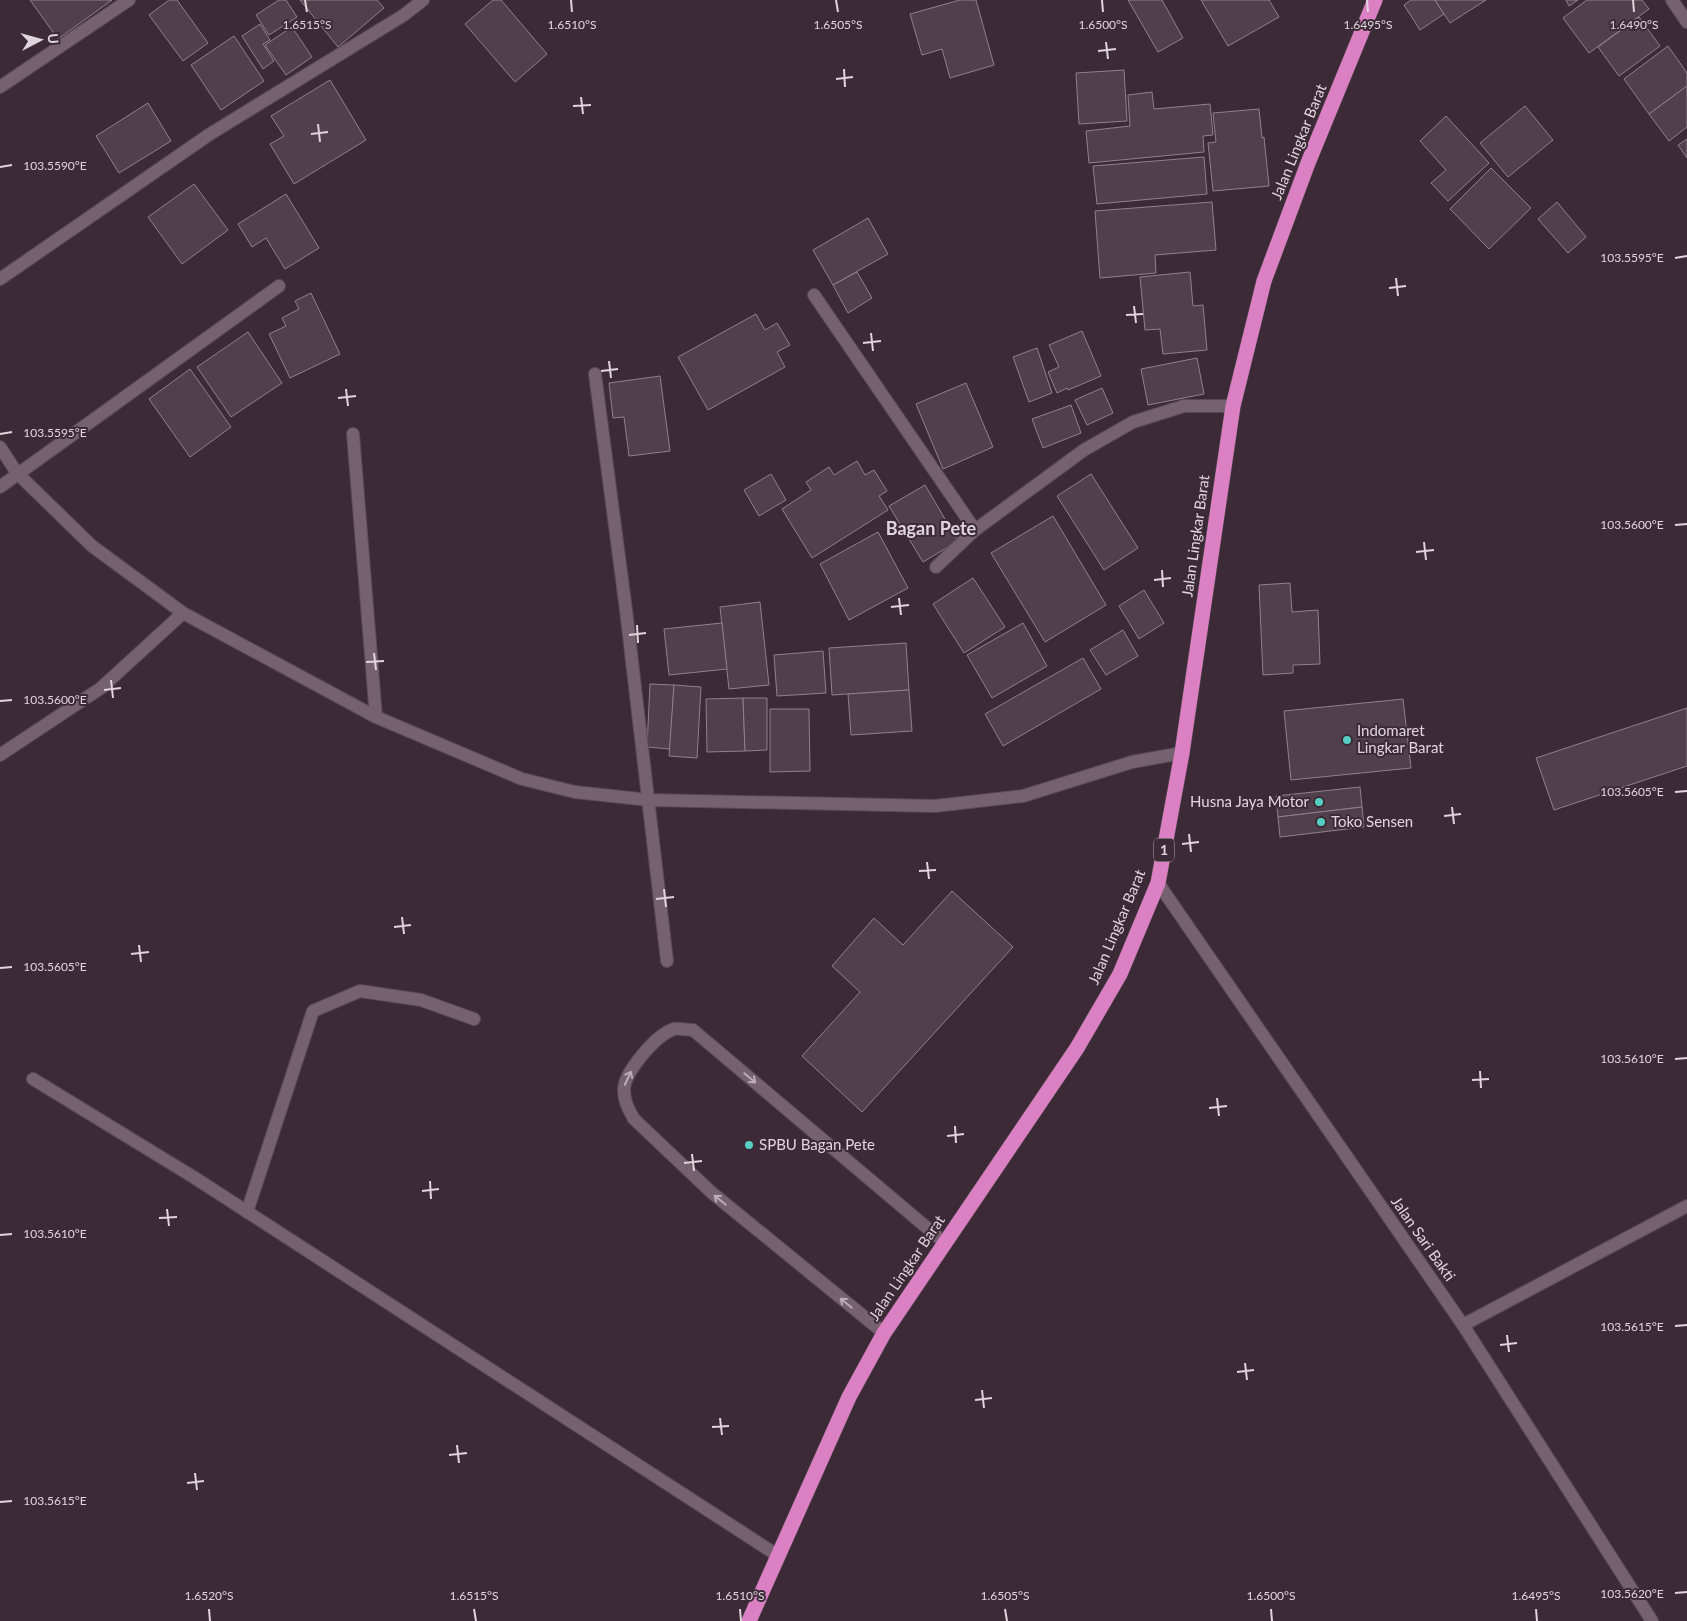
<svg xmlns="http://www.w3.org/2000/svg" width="1687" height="1621" font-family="Lato,sans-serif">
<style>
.building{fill:#513f4b;stroke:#937f8d}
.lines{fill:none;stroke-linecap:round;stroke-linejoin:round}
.lane-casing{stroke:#584a54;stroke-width:14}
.street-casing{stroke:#584a54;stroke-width:14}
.secondary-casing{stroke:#584a54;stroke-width:14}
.highway-casing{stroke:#584a54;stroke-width:16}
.lane{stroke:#75616f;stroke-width:12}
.street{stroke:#75616f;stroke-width:12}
.secondary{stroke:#75616f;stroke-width:12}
.highway{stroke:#db81c3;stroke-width:15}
.oneway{stroke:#bbacb6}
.ticks{fill:none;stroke:#e0d5dc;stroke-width:2}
.poi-dot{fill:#56cec4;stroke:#3c2b37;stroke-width:2}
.labels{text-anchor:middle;stroke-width:4;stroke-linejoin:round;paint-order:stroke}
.shield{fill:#3c2b37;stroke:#afa2aa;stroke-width:1}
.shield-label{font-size:14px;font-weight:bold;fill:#e0d5dc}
.street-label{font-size:15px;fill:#e0d5dc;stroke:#3c2b37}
.poi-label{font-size:15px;fill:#e0d5dc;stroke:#3c2b37;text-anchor:start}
.quarter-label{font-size:18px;font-weight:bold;fill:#e0d5dc;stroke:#3c2b37}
.ticks-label{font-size:12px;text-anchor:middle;fill:#e0d5dc;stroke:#3c2b37;stroke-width:4;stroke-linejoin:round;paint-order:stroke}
</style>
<rect width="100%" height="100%" fill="#3c2b37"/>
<!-- building -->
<g class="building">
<path d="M 30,0 L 112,0 L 58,39 Z"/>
<path d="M 169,0 L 177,0 L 208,43 L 183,61 L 149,15 Z"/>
<path d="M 279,0 L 286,0 L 297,17 L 269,35 L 256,15 Z"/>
<path d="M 300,0 L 377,0 L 384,8 L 338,47 Z"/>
<path d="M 493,0 L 501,0 L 547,54 L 515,82 L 465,24 Z"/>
<path d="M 960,0 L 976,0 L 994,65 L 950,78 L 942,49 L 922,55 L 910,14 Z"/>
<path d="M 1128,0 L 1162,0 L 1183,38 L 1158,52 Z"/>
<path d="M 1201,0 L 1269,0 L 1279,17 L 1228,46 Z"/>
<path d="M 1411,0 L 1435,0 L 1444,14 L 1420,30 L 1404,5 Z"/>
<path d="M 1435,0 L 1486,0 L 1450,23 Z"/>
<path d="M 1566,0 L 1578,0 L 1569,6 Z"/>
<path d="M 1587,0 L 1642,0 L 1649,9 L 1589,53 L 1563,18 Z"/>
<path d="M 1639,17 L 1660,46 L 1619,76 L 1598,47 Z"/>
<path d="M 260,24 L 270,40 L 263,44 L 274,61 L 263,69 L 242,36 Z"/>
<path d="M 292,27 L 312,57 L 286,75 L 265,45 Z"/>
<path d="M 234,36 L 264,81 L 221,110 L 191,65 Z"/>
<path d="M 1668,46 L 1687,73 L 1687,86 L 1649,114 L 1624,79 Z"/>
<path d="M 1124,70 L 1127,121 L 1079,124 L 1076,73 Z"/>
<path d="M 330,80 L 366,140 L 294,184 L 270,144 L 284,136 L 271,116 Z"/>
<path d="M 1687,86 L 1687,127 L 1669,141 L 1649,114 Z"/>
<path d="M 1152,92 L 1154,109 L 1210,104 L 1213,135 L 1203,136 L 1204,152 L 1089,163 L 1086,131 L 1130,126 L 1128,95 Z"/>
<path d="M 148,103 L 171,141 L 119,173 L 96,136 Z"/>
<path d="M 1525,106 L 1553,140 L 1508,177 L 1480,143 Z"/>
<path d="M 1259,109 L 1262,138 L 1264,137 L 1269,186 L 1213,191 L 1208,143 L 1216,142 L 1213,113 Z"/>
<path d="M 1446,116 L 1489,163 L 1448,201 L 1431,183 L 1446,170 L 1420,141 Z"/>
<path d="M 1687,139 L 1687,158 L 1678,145 Z"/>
<path d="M 1204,157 L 1207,194 L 1097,204 L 1093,166 Z"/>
<path d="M 1491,168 L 1531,208 L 1489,249 L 1450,209 Z"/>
<path d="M 194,184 L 228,230 L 182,264 L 148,217 Z"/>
<path d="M 286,194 L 319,248 L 285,269 L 266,238 L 252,247 L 238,224 Z"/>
<path d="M 1212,202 L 1216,250 L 1155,255 L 1156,273 L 1100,278 L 1095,211 Z"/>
<path d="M 1557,202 L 1586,237 L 1568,253 L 1538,219 Z"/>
<path d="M 868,218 L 888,254 L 833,285 L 813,250 Z"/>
<path d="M 857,272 L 872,298 L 848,313 L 833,285 Z"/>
<path d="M 1190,272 L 1193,306 L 1203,305 L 1207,350 L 1163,354 L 1160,329 L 1145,330 L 1140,277 Z"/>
<path d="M 311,293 L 340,354 L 290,378 L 269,334 L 286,326 L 282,318 L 299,309 L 295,301 Z"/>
<path d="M 756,314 L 765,330 L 777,323 L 790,345 L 777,352 L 785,367 L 708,410 L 678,357 Z"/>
<path d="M 1082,331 L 1101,376 L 1068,390 L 1067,388 L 1057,393 L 1048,372 L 1059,367 L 1049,345 Z"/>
<path d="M 248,332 L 282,383 L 231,417 L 197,367 Z"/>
<path d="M 1037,348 L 1052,393 L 1029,402 L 1013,357 Z"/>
<path d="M 1197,358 L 1204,394 L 1148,405 L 1141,369 Z"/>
<path d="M 190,369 L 231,427 L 190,457 L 149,399 Z"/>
<path d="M 660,376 L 670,451 L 629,456 L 624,417 L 613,418 L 609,383 Z"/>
<path d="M 966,383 L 993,447 L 943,469 L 916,404 Z"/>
<path d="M 1102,388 L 1113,413 L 1087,425 L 1075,400 Z"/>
<path d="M 1071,405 L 1081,433 L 1043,448 L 1032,419 Z"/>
<path d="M 857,461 L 865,475 L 874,470 L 887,491 L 879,496 L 888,510 L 812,558 L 782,509 L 811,490 L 806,482 L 829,467 L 834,475 Z"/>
<path d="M 771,474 L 786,500 L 759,516 L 744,490 Z"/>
<path d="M 1091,474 L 1138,548 L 1104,570 L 1057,496 Z"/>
<path d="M 925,485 L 958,541 L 923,562 L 889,506 Z"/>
<path d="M 1053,516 L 1106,605 L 1045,642 L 991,553 Z"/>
<path d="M 878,532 L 908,588 L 849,620 L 820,564 Z"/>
<path d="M 973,578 L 1005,627 L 964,653 L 933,604 Z"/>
<path d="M 1290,583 L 1292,612 L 1318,610 L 1320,664 L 1293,665 L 1293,673 L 1263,675 L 1259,585 Z"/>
<path d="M 1144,590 L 1164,623 L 1139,639 L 1119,606 Z"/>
<path d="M 760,602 L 769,685 L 729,689 L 720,607 Z"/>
<path d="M 722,623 L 727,669 L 669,675 L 664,629 Z"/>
<path d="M 1023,623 L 1047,666 L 992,698 L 967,655 Z"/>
<path d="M 1123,630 L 1138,656 L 1106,675 L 1090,650 Z"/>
<path d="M 906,643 L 909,690 L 832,695 L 829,648 Z"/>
<path d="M 823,651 L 826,693 L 777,696 L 774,655 Z"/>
<path d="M 1083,658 L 1101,689 L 1003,746 L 985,714 Z"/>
<path d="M 650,684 L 674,685 L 670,749 L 647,747 Z"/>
<path d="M 674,685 L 701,687 L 697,758 L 669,756 Z"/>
<path d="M 909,690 L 912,731 L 851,735 L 848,694 Z"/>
<path d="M 743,698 L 745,751 L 707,752 L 706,699 Z"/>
<path d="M 743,698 L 767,698 L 767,750 L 745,751 Z"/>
<path d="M 1403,699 L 1411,768 L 1291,780 L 1284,711 Z"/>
<path d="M 1687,708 L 1687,766 L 1554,810 L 1536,758 Z"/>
<path d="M 770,709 L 809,709 L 810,771 L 770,772 Z"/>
<path d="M 1360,787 L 1362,807 L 1278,817 L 1276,796 Z"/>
<path d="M 1362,807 L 1364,827 L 1280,837 L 1278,817 Z"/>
<path d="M 952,891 L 1013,947 L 862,1112 L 802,1056 L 860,992 L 832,966 L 874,918 L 903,945 Z"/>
</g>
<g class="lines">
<defs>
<path id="lane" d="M 884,1333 L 711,1192 L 634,1119 C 629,1110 624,1102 624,1090 C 624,1072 656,1035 674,1029 C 680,1028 687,1030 693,1030 L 945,1243"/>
<g id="street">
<path d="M 1672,0 L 1687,22"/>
<path d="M 0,87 L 129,0"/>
<path d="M 0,279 L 210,134 L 404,15 L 423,0"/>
<path d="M 814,295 L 975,530"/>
<path d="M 595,374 L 626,610 L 667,961"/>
<path d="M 353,434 L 376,717"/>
<path d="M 0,447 L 17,473 L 92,546 L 183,613 L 376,717 L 522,779 L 575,792 L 649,800 L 935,806 L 1023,796 L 1132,762 L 1182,753"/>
<path d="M 0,487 L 279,286"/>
<path d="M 936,567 L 975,530 L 1084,450 L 1133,422 L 1184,406 L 1233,406"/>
<path d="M 0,755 L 101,688 L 183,613"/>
<path d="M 33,1079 L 195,1178 L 777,1555"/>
<path d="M 247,1212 L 313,1011 L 360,991 L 421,1000 L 474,1019"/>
<path d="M 1463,1325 L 1687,1206"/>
</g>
<path id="secondary" d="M 1158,883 L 1463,1325 L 1652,1621"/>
<path id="highway" d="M 749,1621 L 849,1397 L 884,1333 L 1077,1048 L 1120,974 L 1158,883 L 1182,753 L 1233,406 L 1264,281 L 1308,163 L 1375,0"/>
</defs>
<!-- lane casing -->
<use href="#lane" class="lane-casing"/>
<!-- street casing -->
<use href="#street" class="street-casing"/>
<!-- secondary casing -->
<use href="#secondary" class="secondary-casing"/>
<!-- highway casing -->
<use href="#highway" class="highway-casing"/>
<!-- lane -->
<use href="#lane" class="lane"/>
<!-- street -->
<use href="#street" class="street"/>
<!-- secondary -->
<use href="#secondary" class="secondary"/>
<!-- highway -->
<use href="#highway" class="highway"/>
</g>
<!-- one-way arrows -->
<defs><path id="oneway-shaft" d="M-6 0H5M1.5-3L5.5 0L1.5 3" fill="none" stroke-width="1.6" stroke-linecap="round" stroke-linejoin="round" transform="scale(1.25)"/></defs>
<g class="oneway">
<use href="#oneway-shaft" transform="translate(628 1078) rotate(-65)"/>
<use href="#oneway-shaft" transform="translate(750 1078) rotate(40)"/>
<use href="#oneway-shaft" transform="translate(720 1200) rotate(-141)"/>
<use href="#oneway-shaft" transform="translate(846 1303) rotate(-141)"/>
</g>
<!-- ticks -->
<path class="ticks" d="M 305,0 L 307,12M 571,0 L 572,12M 836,0 L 838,12M 1102,0 L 1103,12M 1367,0 L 1368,12M 1633,0 L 1634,12M 1106,42 L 1108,59M 1098,51 L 1116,49M 844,69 L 845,87M 836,79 L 853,77M 581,97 L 583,114M 573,106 L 591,105M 318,124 L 320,142M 311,134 L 328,132M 0,167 L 12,165M 1675,258 L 1687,256M 1396,278 L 1398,296M 1389,288 L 1406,286M 1134,306 L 1136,323M 1126,315 L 1143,314M 871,333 L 873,351M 863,343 L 881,341M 609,361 L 611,378M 601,371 L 618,369M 346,389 L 348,406M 338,398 L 356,396M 0,434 L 12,432M 1675,525 L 1687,524M 1424,542 L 1426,560M 1416,552 L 1434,550M 1162,570 L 1163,587M 1154,580 L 1171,578M 899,598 L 901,615M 891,607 L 909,605M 637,625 L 638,643M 629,635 L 646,633M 374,653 L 376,670M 366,662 L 384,661M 111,680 L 113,698M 104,690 L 121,688M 0,701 L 12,700M 1675,792 L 1687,791M 1452,807 L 1454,824M 1444,816 L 1461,814M 1189,834 L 1191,852M 1182,844 L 1199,842M 927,862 L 929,879M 919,871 L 936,870M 664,889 L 666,907M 656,899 L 674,897M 402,917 L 404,934M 394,927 L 411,925M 139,945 L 141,962M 131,954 L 149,952M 0,968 L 12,967M 1675,1059 L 1687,1058M 1480,1071 L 1481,1088M 1472,1080 L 1489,1079M 1217,1098 L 1219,1116M 1209,1108 L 1227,1106M 955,1126 L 956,1143M 947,1136 L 964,1134M 692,1154 L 694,1171M 684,1163 L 702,1161M 430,1181 L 431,1199M 422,1191 L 439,1189M 167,1209 L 169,1226M 159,1218 L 177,1217M 0,1235 L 12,1234M 1675,1326 L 1687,1325M 1507,1335 L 1509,1352M 1500,1345 L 1517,1343M 1245,1363 L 1247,1380M 1237,1372 L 1254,1370M 982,1390 L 984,1408M 975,1400 L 992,1398M 720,1418 L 722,1435M 712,1427 L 729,1426M 457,1445 L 459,1463M 449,1455 L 467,1453M 195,1473 L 197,1490M 187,1483 L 204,1481M 0,1502 L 12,1501M 1675,1593 L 1687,1592M 209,1609 L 210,1621M 474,1609 L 476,1621M 740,1609 L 741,1621M 1005,1609 L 1007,1621M 1271,1609 L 1272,1621M 1536,1609 L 1537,1621"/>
<!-- markers -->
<g class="poi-dot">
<circle cx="1347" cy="740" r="5"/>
<circle cx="1319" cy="802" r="5"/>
<circle cx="1321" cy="822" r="5"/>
<circle cx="749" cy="1145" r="5"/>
</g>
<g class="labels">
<!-- shield labels -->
<rect class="shield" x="1154" y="838.5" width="20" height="23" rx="4"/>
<g class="shield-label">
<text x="1164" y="855">1</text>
</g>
<!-- street labels -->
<g class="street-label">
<text transform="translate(1299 142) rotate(-68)" y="5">Jalan Lingkar Barat</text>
<text transform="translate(1196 536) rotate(-82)" y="5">Jalan Lingkar Barat</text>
<text transform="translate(1117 927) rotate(-67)" y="5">Jalan Lingkar Barat</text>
<text transform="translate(1423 1239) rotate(55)" y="5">Jalan Sari Bakti</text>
<text transform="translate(907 1268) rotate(-56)" y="5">Jalan Lingkar Barat</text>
</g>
<!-- poi labels -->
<g class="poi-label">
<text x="1357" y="736">Indomaret<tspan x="1357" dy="17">Lingkar Barat</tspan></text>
<text x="1309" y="807" text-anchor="end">Husna Jaya Motor</text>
<text x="1331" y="827">Toko Sensen</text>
<text x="759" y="1150">SPBU Bagan Pete</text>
</g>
<!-- quarter labels -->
<g class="quarter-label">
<text x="931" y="535">Bagan Pete</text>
</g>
</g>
<g class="ticks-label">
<text x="307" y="29">1.6515°S</text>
<text x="572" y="29">1.6510°S</text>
<text x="838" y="29">1.6505°S</text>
<text x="1103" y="29">1.6500°S</text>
<text x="1368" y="29">1.6495°S</text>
<text x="1634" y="29">1.6490°S</text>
<text x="55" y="170">103.5590°E</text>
<text x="1632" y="262">103.5595°E</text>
<text x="55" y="437">103.5595°E</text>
<text x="1632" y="529">103.5600°E</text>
<text x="55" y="704">103.5600°E</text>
<text x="1632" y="796">103.5605°E</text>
<text x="55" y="971">103.5605°E</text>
<text x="1632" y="1063">103.5610°E</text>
<text x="55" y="1238">103.5610°E</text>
<text x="1632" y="1331">103.5615°E</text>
<text x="55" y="1505">103.5615°E</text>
<text x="1632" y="1598">103.5620°E</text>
<text x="209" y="1600">1.6520°S</text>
<text x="474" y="1600">1.6515°S</text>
<text x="740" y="1600">1.6510°S</text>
<text x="1005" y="1600">1.6505°S</text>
<text x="1271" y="1600">1.6500°S</text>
<text x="1536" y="1600">1.6495°S</text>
</g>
<!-- north arrow -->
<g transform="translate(40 40) rotate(84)" stroke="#3c2b37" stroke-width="4" paint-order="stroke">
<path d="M0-4L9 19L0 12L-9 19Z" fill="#e0d5dc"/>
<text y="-8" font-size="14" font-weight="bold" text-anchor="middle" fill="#e0d5dc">U</text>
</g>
</svg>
